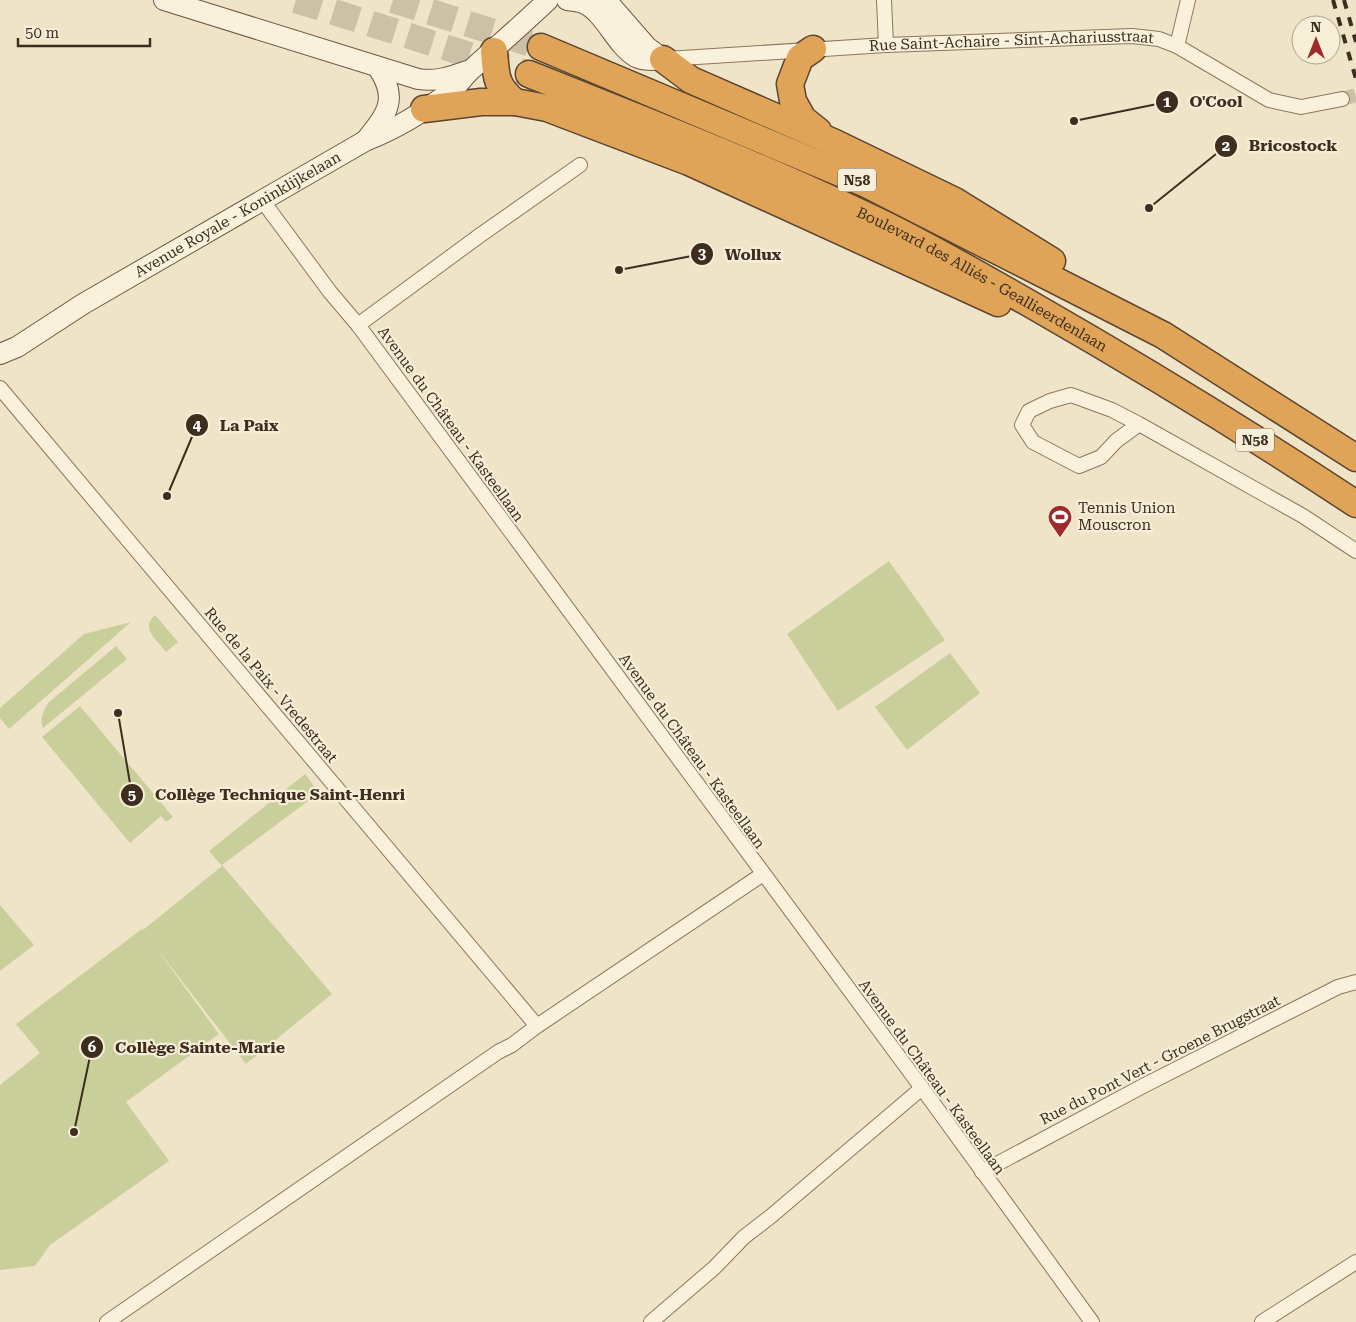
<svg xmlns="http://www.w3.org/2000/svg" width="1356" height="1322" font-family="'Roboto Serif',serif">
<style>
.green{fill:#c9cf9b}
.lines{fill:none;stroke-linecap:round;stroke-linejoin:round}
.street-tunnel{stroke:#ccc0a6;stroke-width:14;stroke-dasharray:14 7;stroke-linecap:butt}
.highway-tunnel{stroke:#ccc0a6;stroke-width:26;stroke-dasharray:26 13;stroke-linecap:butt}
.street-casing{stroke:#8d765c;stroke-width:16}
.secondary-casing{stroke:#6f573f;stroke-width:22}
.highway-casing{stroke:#5b4430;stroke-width:29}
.street{stroke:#faf1dc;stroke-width:14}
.secondary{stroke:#faf1dc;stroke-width:20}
.highway{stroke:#e0a458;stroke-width:26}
.rail{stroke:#3d2e20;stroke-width:4;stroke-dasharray:9 9;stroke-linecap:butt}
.labels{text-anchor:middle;stroke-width:4.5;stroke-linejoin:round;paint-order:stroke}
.shield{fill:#f7eed8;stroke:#756857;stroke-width:1}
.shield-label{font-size:14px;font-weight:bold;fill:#3d2e20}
.street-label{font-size:15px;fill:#3d2e20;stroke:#f7eed8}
.poi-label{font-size:15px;fill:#3d2e20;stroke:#f7eed8;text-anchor:start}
.leader{fill:none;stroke:#3d2e20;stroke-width:2}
.callout-dot{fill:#3d2e20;stroke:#f7eed8;stroke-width:2}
.mark-label{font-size:15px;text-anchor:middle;font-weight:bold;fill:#fff}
.callout-label{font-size:16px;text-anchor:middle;font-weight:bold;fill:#3d2e20;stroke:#f7eed8;stroke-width:4.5;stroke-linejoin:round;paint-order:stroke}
</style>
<rect width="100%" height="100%" fill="#f0e4c8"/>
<!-- green -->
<g class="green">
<path d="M 889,561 L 945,640 L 838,711 L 787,634 Z"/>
<path d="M 155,615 L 178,642 L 166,652 C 157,640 140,628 155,615 Z"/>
<path d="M 131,622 L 9,729 L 0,718 L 0,708 L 84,634 Z"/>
<path d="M 116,646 L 127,659 L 43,728 C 39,719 44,711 48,703 Z"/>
<path d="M 950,653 L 980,693 L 907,750 L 875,707 Z"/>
<path d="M 80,706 L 173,817 L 166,822 L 161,816 L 130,843 L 42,737 Z"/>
<path d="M 305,774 L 319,793 L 222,865 L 332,994 L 246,1064 L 154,945 L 219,1034 L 126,1102 L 169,1161 L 50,1245 L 35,1266 L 0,1270 L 0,1085 L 40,1053 L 16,1024 L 142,929 L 143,930 L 222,866 L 209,851 Z"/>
<path d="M 0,905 L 34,945 L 0,971 Z"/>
</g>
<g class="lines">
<!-- street-tunnel -->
<path class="street-tunnel" d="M 1342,99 L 1356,95"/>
<!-- highway-tunnel -->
<g class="highway-tunnel">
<path d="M 296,0 L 529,74"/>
<path d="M 393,0 L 541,47"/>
</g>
<defs>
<g id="street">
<path d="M 884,0 L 886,45"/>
<path d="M 1177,46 L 1188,0"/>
<path id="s1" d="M 666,59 L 886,45 L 1132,36 L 1159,39 L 1177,46 L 1269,100 L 1301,107 L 1342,99"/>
<path d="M 262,200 L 330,292 L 358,325 L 922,1088 L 1092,1322"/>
<path d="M 358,325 L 479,236 L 580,165"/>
<path d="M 0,388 L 537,1026"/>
<path d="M 1139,424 L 1116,441 L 1101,457 L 1079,466 L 1033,442 L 1022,425 L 1029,411 L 1050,401 L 1071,395 L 1112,410 L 1139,424 L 1303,516 L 1356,551"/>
<path d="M 982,1172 L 1143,1086 L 1338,987 L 1356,982"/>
<path d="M 107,1322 L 498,1052 L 512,1045 L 537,1026 L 763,874"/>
<path d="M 651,1322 L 714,1268 L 744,1237 L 770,1217 L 922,1088"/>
<path d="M 1262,1322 L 1356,1262"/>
</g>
<g id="secondary">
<path d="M 164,0 L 418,79 C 436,82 450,77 467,71"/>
<path d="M 567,0 C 572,1 578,1 583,3 C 605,12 615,45 636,57 C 644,61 654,60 663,59"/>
<path d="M 606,0 L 647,47 L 663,59"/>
<path d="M 366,140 C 387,114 399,99 378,68"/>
<path id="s2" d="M 0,354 L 17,347 L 83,304 L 365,141 C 396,129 427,110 453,89 C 460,83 465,75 472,69 C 497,46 523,24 548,0"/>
</g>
<g id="highway">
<path d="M 541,47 L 864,183 L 1163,335 L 1356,458"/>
<path d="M 813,49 L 800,58 L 790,84 L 793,101 L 803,119 L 818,131"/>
<path d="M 494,51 C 496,75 495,86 515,102"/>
<path d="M 663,59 L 691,80 L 835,143 L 955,201 L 1052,261"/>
<path id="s3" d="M 529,74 C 636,117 745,159 850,208 C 912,236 972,271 1032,305 C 1142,368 1250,434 1356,504"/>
<path d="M 424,109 L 481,102 L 515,102 L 547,108 L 689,162 L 998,303"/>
</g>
</defs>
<!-- street casing -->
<use href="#street" class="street-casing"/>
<!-- secondary casing -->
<use href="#secondary" class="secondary-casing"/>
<!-- highway casing -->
<use href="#highway" class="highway-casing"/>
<!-- street -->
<use href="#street" class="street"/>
<!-- secondary -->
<use href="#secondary" class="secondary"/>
<!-- highway -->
<use href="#highway" class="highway"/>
<!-- rail -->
<g class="rail">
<path d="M 1333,0 L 1356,79"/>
<path d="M 1344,0 L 1356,42"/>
</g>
</g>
<!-- icons -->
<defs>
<symbol id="stadium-pin" viewBox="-11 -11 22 30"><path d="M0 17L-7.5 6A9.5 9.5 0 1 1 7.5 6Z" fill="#9e2a2b" stroke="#f7eed8"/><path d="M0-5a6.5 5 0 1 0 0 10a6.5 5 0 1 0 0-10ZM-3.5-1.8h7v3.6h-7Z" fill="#fff"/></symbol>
</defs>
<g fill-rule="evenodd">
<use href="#stadium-pin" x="1046" y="503" width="28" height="38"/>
</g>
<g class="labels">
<!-- shield labels -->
<g class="shield">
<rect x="838" y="168.5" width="38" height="23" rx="4"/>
<rect x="1236" y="428.5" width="38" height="23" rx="4"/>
</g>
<g class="shield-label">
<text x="857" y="185">N58</text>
<text x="1255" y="445">N58</text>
</g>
<!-- street labels -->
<g class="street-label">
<text dy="5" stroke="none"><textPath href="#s1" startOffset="346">Rue Saint-Achaire - Sint-Achariusstraat</textPath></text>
<text dy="5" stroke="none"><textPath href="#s2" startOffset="276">Avenue Royale - Koninklijkelaan</textPath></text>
<text dy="5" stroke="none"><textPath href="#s3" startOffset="498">Boulevard des Alliés - Geallieerdenlaan</textPath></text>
<text transform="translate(451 424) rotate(54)" y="5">Avenue du Château - Kasteellaan</text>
<text transform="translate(271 685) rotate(50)" y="5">Rue de la Paix - Vredestraat</text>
<text transform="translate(692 751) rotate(54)" y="5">Avenue du Château - Kasteellaan</text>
<text transform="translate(1160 1060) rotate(-27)" y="5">Rue du Pont Vert - Groene Brugstraat</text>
<text transform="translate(932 1077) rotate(54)" y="5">Avenue du Château - Kasteellaan</text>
</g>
<!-- poi labels -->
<g class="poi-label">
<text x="1078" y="513">Tennis Union<tspan x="1078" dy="17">Mouscron</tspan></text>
</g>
</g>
<!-- callouts -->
<path class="leader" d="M1074 121L1167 102M1149 208L1226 146M619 270L702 254M167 496L197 425M118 713L132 795M74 1132L92 1047"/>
<g class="callout-dot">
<circle cx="1074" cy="121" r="5"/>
<circle cx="1149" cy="208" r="5"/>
<circle cx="619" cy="270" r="5"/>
<circle cx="167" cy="496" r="5"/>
<circle cx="118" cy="713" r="5"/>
<circle cx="74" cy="1132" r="5"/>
<circle cx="1167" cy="102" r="12"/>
<circle cx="1226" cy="146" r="12"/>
<circle cx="702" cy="254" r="12"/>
<circle cx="197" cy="425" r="12"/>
<circle cx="132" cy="795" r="12"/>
<circle cx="92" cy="1047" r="12"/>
</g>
<g class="mark-label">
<text x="1167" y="107">1</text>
<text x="1226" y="151">2</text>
<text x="702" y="259">3</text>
<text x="197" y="430">4</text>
<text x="132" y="800">5</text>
<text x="92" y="1052">6</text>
</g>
<g class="callout-label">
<text x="1216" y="107">O'Cool</text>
<text x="1293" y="151">Bricostock</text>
<text x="753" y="260">Wollux</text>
<text x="249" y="431">La Paix</text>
<text x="280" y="800">Collège Technique Saint-Henri</text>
<text x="200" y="1053">Collège Sainte-Marie</text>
</g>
<!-- north arrow -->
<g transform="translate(1316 40)"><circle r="24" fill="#f7eed8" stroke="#ada18e"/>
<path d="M0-4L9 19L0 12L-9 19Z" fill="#9e2a2b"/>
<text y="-8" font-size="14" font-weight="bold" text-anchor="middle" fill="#3d2e20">N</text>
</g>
<!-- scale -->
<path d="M18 38v8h132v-8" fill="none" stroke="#3d2e20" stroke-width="2.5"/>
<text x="25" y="38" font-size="15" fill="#3d2e20" stroke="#f7eed8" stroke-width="4" paint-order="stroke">50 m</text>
</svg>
